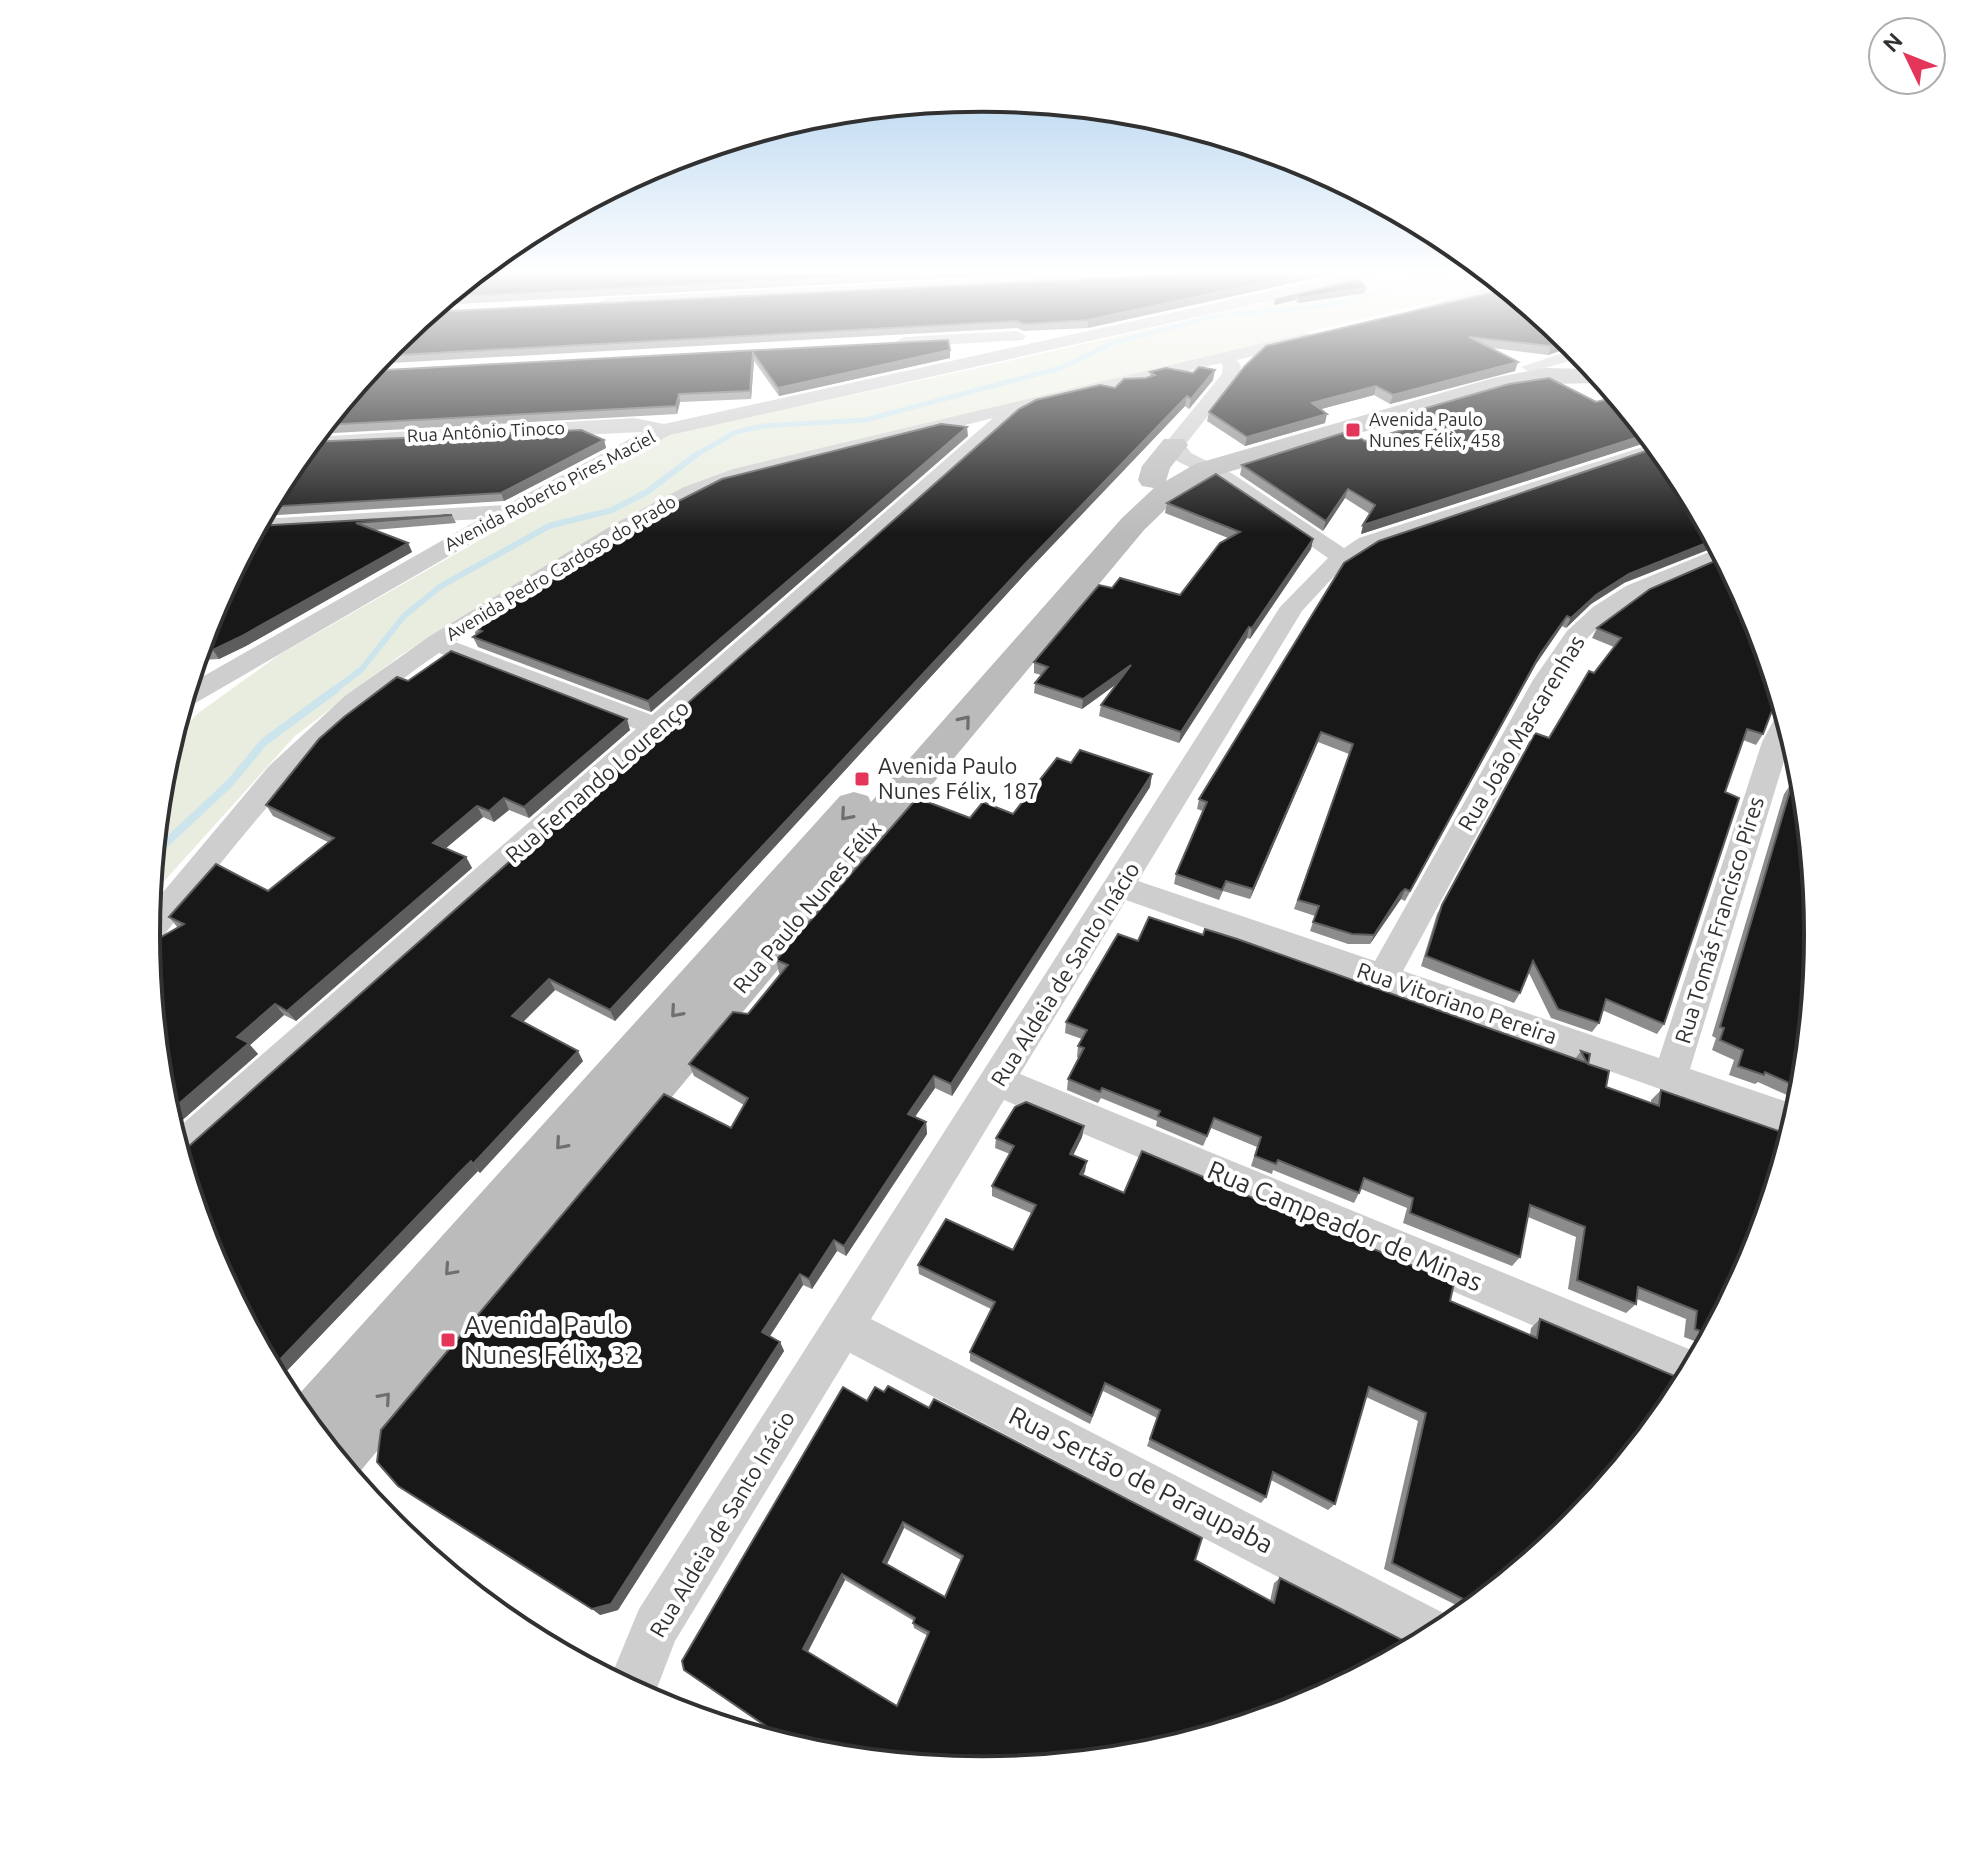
<svg xmlns="http://www.w3.org/2000/svg" width="1963" height="1868" font-family="Ubuntu,sans-serif">
<style>
.green{fill:#e9eddf}
.lines{fill:none;stroke-linecap:round;stroke-linejoin:round}
.stream-far2{stroke:#cce4ec;stroke-width:5}
.stream-far1{stroke:#cce4ec;stroke-width:6}
.stream{stroke:#cce4ec;stroke-width:8}
.minor{fill:#cecece;fill-rule:evenodd}
.secondary{fill:#bbb;fill-rule:evenodd}
.wall{fill:#8c8c8c;fill-rule:evenodd}
.shaded-wall{fill:#5d5d5d}
.building{fill:#181818;stroke:#5d5d5d;stroke-width:2;fill-rule:evenodd}
.oneway{stroke:#6f6f6f}
.poi-dot{fill:#e4365a;stroke:#fff;stroke-width:3}
.labels{text-anchor:middle;stroke-width:8;stroke-linejoin:round;paint-order:stroke}
.far-poi-label{font-size:18px;fill:#313131;stroke:#fff;text-anchor:start}
.far-street-label{font-size:18px;fill:#313131;stroke:#fff}
.street-label{font-size:22px;fill:#313131;stroke:#fff}
.poi-label{font-size:22px;fill:#313131;stroke:#fff;text-anchor:start}
.near-street-label{font-size:26px;fill:#313131;stroke:#fff}
.near-poi-label{font-size:26px;fill:#313131;stroke:#fff;text-anchor:start}
.rim{fill:none;stroke:#313131;stroke-width:4}
</style>
<rect width="100%" height="100%" fill="#fff"/>
<!-- green -->
<path class="green" d="M 1394,273 L 1487,273 L 1503,285 L 722,473 L 630,515 L 401,655 L 295,736 L 149,898 L 162,770 L 170,743 L 197,714 L 279,655 L 663,435 L 987,366 Z"/>
<g class="lines">
<!-- stream-far2 -->
<path class="stream-far2" d="M 694,456 L 736,432 L 763,426 L 865,420 L 1060,368 L 1113,343 L 1215,316 L 1324,306 L 1355,300 L 1398,281 L 1476,273"/>
<!-- stream-far1 -->
<path class="stream-far1" d="M 333,691 L 361,670 L 404,616 L 441,586 L 549,526 L 612,510 L 647,492 L 697,454"/>
<!-- stream -->
<path class="stream" d="M 153,855 L 230,783 L 264,742 L 336,689"/>
<!-- minor -->
<g class="minor">
<path d="M 1097,273 L 1192,273 L 1184,278 L 606,308 L 598,303 L 606,298 Z"/>
<path d="M 1352,273 L 1380,273 L 1372,278 L 670,435 L 518,516 L 192,705 L 181,707 L 188,685 L 480,519 L 253,532 L 260,519 L 506,505 L 643,432 L 304,448 L 313,437 L 634,418 L 664,424 Z"/>
<path d="M 1501,284 L 1510,292 L 1420,315 L 1412,310 Z"/>
<path d="M 1017,331 L 1026,336 L 1023,340 L 904,347 L 895,342 L 904,337 Z"/>
<path d="M 1305,333 L 1311,334 L 1311,342 L 1237,360 L 1241,366 L 1240,375 L 1185,445 L 1191,453 L 1233,474 L 1344,548 L 1359,538 L 1652,444 L 1663,453 L 1375,548 L 1339,571 L 1302,611 L 1138,881 L 1375,961 L 1533,680 L 1567,631 L 1593,607 L 1626,586 L 1719,548 L 1725,561 C 1669,581 1612,604 1575,653 L 1403,971 L 1659,1058 L 1762,742 L 1777,714 L 1784,712 L 1791,738 L 1690,1069 L 1799,1106 L 1790,1135 L 1126,900 L 1020,1074 L 1701,1354 L 1682,1389 L 1004,1100 L 871,1319 L 1457,1620 L 1412,1647 L 850,1353 L 675,1641 L 652,1701 L 610,1679 L 639,1609 L 1280,607 L 1328,558 L 1219,482 L 1177,461 L 1164,445 L 1222,374 L 1223,366 L 1221,363 L 1023,411 L 191,1163 L 182,1166 L 172,1133 L 636,729 L 439,653 C 315,737 248,828 157,944 L 147,947 L 148,910 L 269,766 L 345,696 L 430,636 L 616,523 L 684,487 L 733,469 ZM 993,418 L 652,715 L 455,642 L 654,519 L 723,486 Z"/>
<path d="M 1577,348 L 1584,357 L 1530,372 L 1521,367 Z"/>
</g>
<!-- secondary -->
<path class="secondary" d="M 1544,368 L 1594,369 L 1606,383 L 1544,384 L 1505,390 L 1215,476 L 1176,499 L 1144,530 L 353,1480 L 291,1403 L 840,796 L 854,792 L 868,796 L 871,802 L 1122,518 L 1154,488 L 1142,486 L 1138,480 L 1142,466 L 1164,439 L 1184,439 L 1188,445 L 1170,468 L 1166,481 L 1195,464 L 1493,378 Z"/>
</g>
<!-- wall -->
<g class="wall">
<path d="M 476,273 L 1047,273 L 437,305 Z"/>
<path d="M 1185,274 L 1088,328 L 1024,331 L 1017,328 L 373,364 L 391,343 Z"/>
<path d="M 1358,279 L 1365,293 L 1298,303 L 1295,300 L 1274,305 L 1275,300 Z"/>
<path d="M 1507,289 L 1575,346 L 1548,355 L 1492,348 L 1515,371 L 1390,404 L 1374,395 L 1321,409 L 1325,423 L 1245,446 L 1207,421 L 1209,412 Z"/>
<path d="M 948,340 L 950,358 L 779,396 L 754,361 L 751,399 L 680,402 L 677,414 L 316,434 L 367,371 Z"/>
<path d="M 1150,372 L 1213,380 L 1189,409 L 1185,406 L 1026,573 L 615,1021 L 555,990 L 523,1022 L 583,1061 L 480,1173 L 478,1171 L 467,1182 L 280,1378 L 273,1374 L 209,1254 L 1115,388 L 1150,377 Z"/>
<path d="M 1617,397 L 1657,446 L 1651,441 L 1361,534 L 1370,514 L 1345,498 L 1323,531 L 1240,475 L 1242,465 L 1365,441 L 1423,424 L 1416,419 L 1419,410 L 1596,402 Z"/>
<path d="M 968,436 L 651,712 L 478,647 L 473,637 L 476,635 L 472,626 Z"/>
<path d="M 604,440 L 606,448 L 504,501 L 262,516 L 287,469 Z"/>
<path d="M 1658,447 L 1624,583 L 1591,604 L 1566,628 L 1562,626 L 1536,664 L 1405,901 L 1401,899 L 1397,903 L 1370,944 L 1348,944 L 1310,931 L 1315,916 L 1294,909 L 1349,754 L 1318,742 L 1250,899 L 1223,891 L 1219,900 L 1174,884 L 1176,874 L 1203,811 L 1197,809 L 1199,799 Z"/>
<path d="M 1167,503 L 1313,539 L 1311,549 L 1250,639 L 1247,638 L 1179,743 L 1099,716 L 1101,705 L 1115,685 L 1082,709 L 1034,693 L 1035,683 L 1041,675 L 1034,673 L 1034,662 L 1180,595 L 1228,538 L 1165,513 Z"/>
<path d="M 452,515 L 456,523 L 374,530 L 408,543 L 412,552 L 246,646 L 219,659 L 202,660 L 196,657 L 209,614 L 256,526 Z"/>
<path d="M 1724,557 L 1763,734 L 1756,745 L 1743,740 L 1725,792 L 1664,1024 L 1657,1034 L 1602,1010 L 1599,1023 L 1592,1032 L 1551,1018 L 1529,973 L 1520,993 L 1514,1003 L 1421,966 L 1437,914 L 1442,905 L 1549,738 L 1594,673 L 1614,647 L 1592,638 L 1597,628 Z"/>
<path d="M 408,681 L 630,730 L 529,818 L 509,810 L 494,822 L 483,817 L 446,848 L 466,857 L 472,868 L 296,1021 L 284,1015 L 250,1045 L 258,1054 L 171,1130 L 178,928 L 169,917 L 268,891 L 328,842 L 273,816 L 266,805 Z"/>
<path d="M 1071,763 L 1152,774 L 1150,787 L 952,1096 L 935,1088 L 915,1117 L 926,1122 L 927,1134 L 846,1256 L 837,1251 L 812,1289 L 803,1285 L 770,1336 L 780,1342 L 784,1351 L 618,1610 L 600,1615 L 731,1128 L 744,1105 L 694,1076 L 689,1064 L 748,1014 L 781,974 L 779,973 L 776,960 L 970,818 L 1013,814 Z"/>
<path d="M 1801,769 L 1818,934 L 1800,1101 L 1758,1082 L 1755,1084 L 1729,1075 L 1734,1060 L 1712,1050 L 1716,1038 L 1712,1036 L 1784,794 Z"/>
<path d="M 1138,941 L 1575,1059 L 1581,1051 L 1588,1064 L 1606,1087 L 1651,1103 L 1651,1100 L 1661,1090 L 1754,1254 L 1705,1345 L 1684,1337 L 1686,1319 L 1637,1299 L 1636,1304 L 1626,1313 L 1568,1289 L 1576,1237 L 1528,1217 L 1520,1257 L 1512,1266 L 1403,1223 L 1407,1208 L 1361,1189 L 1354,1203 L 1273,1170 L 1272,1174 L 1251,1166 L 1257,1147 L 1211,1128 L 1203,1146 L 1156,1126 L 1157,1121 L 1101,1098 L 1098,1103 L 1067,1090 L 1068,1079 L 1079,1058 L 1077,1057 L 1078,1046 L 1082,1039 L 1065,1033 L 1066,1022 Z"/>
<path d="M 1084,1126 L 1082,1137 L 1073,1155 L 1085,1171 L 1083,1175 L 1124,1193 L 1450,1301 L 1530,1335 L 1531,1328 L 1540,1319 L 1572,1525 L 1468,1611 L 1384,1569 L 1418,1421 L 1366,1397 L 1335,1504 L 1328,1510 L 1271,1480 L 1266,1497 L 1261,1503 L 1147,1446 L 1157,1418 L 1103,1391 L 1090,1424 L 970,1361 L 970,1352 L 991,1309 L 919,1274 L 918,1265 L 1013,1250 L 1031,1213 L 992,1196 L 992,1186 L 1010,1154 L 995,1148 L 996,1138 Z"/>
<path d="M 867,1401 L 1195,1560 L 1270,1601 L 1274,1583 L 1280,1578 L 1414,1646 L 1144,1754 L 684,1670 ZM 904,1528 L 961,1560 L 945,1597 L 887,1564 ZM 845,1580 L 914,1621 L 913,1623 L 914,1628 L 928,1636 L 897,1706 L 808,1652 Z"/>
</g>
<!-- shaded-wall -->
<g class="shaded-wall">
<path d="M 1308,273 L 1339,273 L 1088,328 L 1088,320 Z"/>
<path d="M 1366,288 L 1365,293 L 1298,303 L 1299,298 Z"/>
<path d="M 1296,295 L 1295,300 L 1274,305 L 1275,300 Z"/>
<path d="M 1569,340 L 1575,346 L 1548,355 L 1551,346 Z"/>
<path d="M 950,350 L 950,358 L 779,396 L 778,388 Z"/>
<path d="M 753,353 L 754,361 L 751,399 L 750,391 Z"/>
<path d="M 1518,362 L 1515,371 L 1390,404 L 1393,395 Z"/>
<path d="M 1215,370 L 1213,380 L 1189,409 L 1191,399 Z"/>
<path d="M 1376,386 L 1374,395 L 1310,412 L 1312,403 Z"/>
<path d="M 679,394 L 680,402 L 677,414 L 676,406 Z"/>
<path d="M 1187,396 L 1185,406 L 1026,573 L 615,1021 L 610,1010 L 1027,562 Z"/>
<path d="M 1327,414 L 1325,423 L 1245,446 L 1247,437 Z"/>
<path d="M 967,427 L 968,436 L 651,712 L 648,701 Z"/>
<path d="M 1648,434 L 1652,439 L 1651,441 L 1361,534 L 1363,525 Z"/>
<path d="M 604,440 L 606,448 L 504,501 L 501,493 Z"/>
<path d="M 1348,489 L 1345,498 L 1323,531 L 1326,521 Z"/>
<path d="M 1313,539 L 1311,549 L 1250,639 L 1252,628 Z"/>
<path d="M 1714,540 L 1718,546 L 1624,583 L 1591,604 L 1566,628 L 1571,618 L 1596,595 L 1629,574 Z"/>
<path d="M 408,543 L 412,552 L 246,646 L 219,659 L 213,650 Z"/>
<path d="M 1567,616 L 1562,626 L 1536,664 L 1405,901 L 1540,654 Z"/>
<path d="M 1249,627 L 1247,638 L 1179,743 L 1181,732 Z"/>
<path d="M 1131,665 L 1129,675 L 1082,709 L 1083,699 Z"/>
<path d="M 627,719 L 630,730 L 529,818 L 524,807 Z"/>
<path d="M 1321,732 L 1318,742 L 1250,899 L 1253,889 Z"/>
<path d="M 1152,774 L 1150,787 L 952,1096 L 951,1084 Z"/>
<path d="M 504,798 L 509,810 L 494,822 L 489,811 Z"/>
<path d="M 477,806 L 483,817 L 439,854 L 433,843 Z"/>
<path d="M 466,857 L 472,868 L 296,1021 L 287,1011 Z"/>
<path d="M 1405,889 L 1401,899 L 1370,944 L 1374,935 Z"/>
<path d="M 549,979 L 555,990 L 518,1027 L 512,1016 Z"/>
<path d="M 275,1004 L 284,1015 L 250,1045 L 258,1054 L 171,1130 L 167,1114 L 237,1037 Z"/>
<path d="M 578,1051 L 583,1061 L 480,1173 L 473,1164 Z"/>
<path d="M 934,1076 L 935,1088 L 909,1125 L 908,1114 Z"/>
<path d="M 926,1122 L 927,1134 L 846,1256 L 844,1246 Z"/>
<path d="M 1084,1126 L 1082,1137 L 1069,1164 L 1070,1154 Z"/>
<path d="M 471,1161 L 478,1171 L 280,1378 L 273,1373 L 271,1369 Z"/>
<path d="M 1087,1161 L 1085,1171 L 1079,1184 L 1080,1174 Z"/>
<path d="M 834,1240 L 837,1251 L 812,1289 L 809,1279 Z"/>
<path d="M 800,1274 L 803,1285 L 766,1342 L 762,1332 Z"/>
<path d="M 780,1342 L 784,1351 L 618,1610 L 600,1615 L 592,1609 Z"/>
<path d="M 903,1522 L 904,1528 L 885,1568 L 883,1562 Z"/>
<path d="M 842,1574 L 845,1580 L 807,1653 L 803,1649 Z"/>
</g>
<!-- building -->
<g class="building">
<path d="M 476,273 L 910,273 L 446,297 Z"/>
<path d="M 1186,273 L 1308,273 L 1088,320 L 1024,324 L 1017,321 L 380,356 L 391,343 L 428,312 L 1185,274 Z"/>
<path d="M 1358,279 L 1366,288 L 1299,298 L 1296,295 L 1275,300 Z"/>
<path d="M 1507,289 L 1569,340 L 1551,346 L 1469,337 L 1518,362 L 1393,395 L 1376,386 L 1312,403 L 1327,414 L 1247,437 L 1209,412 L 1245,366 L 1266,346 Z"/>
<path d="M 948,340 L 950,350 L 778,388 L 753,353 L 750,391 L 679,394 L 676,406 L 323,425 L 367,371 Z"/>
<path d="M 1199,367 L 1215,370 L 1191,399 L 1187,396 L 1027,562 L 610,1010 L 549,979 L 512,1016 L 578,1051 L 473,1164 L 471,1161 L 459,1173 L 271,1369 L 209,1254 L 179,1155 L 1019,409 L 1036,400 L 1100,385 L 1115,388 L 1124,379 L 1146,378 L 1155,375 L 1150,372 L 1166,368 L 1193,373 Z"/>
<path d="M 1549,378 L 1596,402 L 1617,397 L 1648,434 L 1363,525 L 1375,505 L 1348,489 L 1326,521 L 1242,465 L 1349,431 L 1365,441 L 1436,420 L 1419,410 L 1509,384 Z"/>
<path d="M 941,424 L 967,427 L 648,701 L 473,637 L 482,631 L 472,626 L 649,516 L 722,479 Z"/>
<path d="M 581,430 L 604,440 L 501,493 L 266,507 L 287,469 L 309,442 Z"/>
<path d="M 1658,447 L 1677,470 L 1714,540 L 1629,574 L 1596,595 L 1571,618 L 1567,616 L 1540,654 L 1410,891 L 1405,889 L 1401,893 L 1374,935 L 1352,934 L 1313,922 L 1319,906 L 1298,900 L 1353,744 L 1321,732 L 1253,889 L 1226,881 L 1222,890 L 1176,874 L 1207,802 L 1199,799 L 1344,563 L 1379,541 Z"/>
<path d="M 1216,474 L 1313,539 L 1252,628 L 1249,627 L 1181,732 L 1101,705 L 1131,665 L 1083,699 L 1035,683 L 1048,667 L 1034,662 L 1099,585 L 1112,588 L 1120,578 L 1180,595 L 1220,543 L 1240,532 L 1167,503 Z"/>
<path d="M 452,515 L 356,523 L 408,543 L 240,637 L 213,650 L 198,651 L 209,614 L 256,526 Z"/>
<path d="M 1724,557 L 1754,614 L 1778,695 L 1763,734 L 1747,729 L 1725,792 L 1739,798 L 1664,1024 L 1606,999 L 1599,1023 L 1558,1009 L 1533,961 L 1520,993 L 1426,956 L 1442,905 L 1535,733 L 1549,738 L 1589,671 L 1594,673 L 1621,638 L 1597,628 L 1650,589 Z"/>
<path d="M 451,651 L 627,719 L 524,807 L 504,798 L 489,811 L 477,806 L 433,843 L 466,857 L 287,1011 L 275,1004 L 237,1037 L 249,1043 L 167,1114 L 161,1097 L 147,945 L 184,924 L 169,917 L 216,864 L 268,891 L 334,838 L 266,805 L 319,739 L 344,717 L 397,677 L 408,681 Z"/>
<path d="M 1080,750 L 1152,774 L 951,1084 L 934,1076 L 908,1114 L 926,1122 L 844,1246 L 834,1240 L 809,1279 L 800,1274 L 762,1332 L 780,1342 L 611,1604 L 592,1609 L 398,1486 L 377,1462 L 381,1430 L 664,1094 L 731,1128 L 748,1098 L 689,1064 L 733,1012 L 748,1014 L 788,965 L 776,960 L 917,798 L 970,818 L 983,802 L 1013,814 L 1057,758 L 1071,763 Z"/>
<path d="M 1801,770 L 1818,934 L 1802,1089 L 1765,1072 L 1764,1075 L 1738,1066 L 1743,1050 L 1720,1040 L 1724,1028 L 1720,1027 L 1792,784 Z"/>
<path d="M 1149,917 L 1203,935 L 1205,929 L 1237,939 L 1587,1063 L 1581,1051 L 1590,1054 L 1588,1064 L 1609,1071 L 1606,1087 L 1659,1106 L 1661,1090 L 1790,1135 L 1754,1254 L 1711,1335 L 1695,1329 L 1697,1311 L 1638,1287 L 1636,1304 L 1577,1280 L 1585,1227 L 1530,1205 L 1520,1257 L 1410,1213 L 1413,1198 L 1364,1178 L 1359,1193 L 1278,1160 L 1276,1164 L 1255,1156 L 1261,1137 L 1214,1118 L 1207,1136 L 1158,1116 L 1160,1111 L 1102,1088 L 1100,1092 L 1068,1079 L 1084,1048 L 1078,1046 L 1087,1030 L 1066,1022 L 1118,934 L 1138,941 Z"/>
<path d="M 1026,1102 L 1084,1126 L 1070,1154 L 1087,1161 L 1080,1174 L 1124,1193 L 1142,1151 L 1454,1283 L 1450,1301 L 1537,1338 L 1540,1319 L 1686,1381 L 1676,1399 L 1572,1525 L 1475,1605 L 1392,1563 L 1426,1413 L 1369,1387 L 1335,1504 L 1273,1472 L 1266,1497 L 1150,1439 L 1160,1410 L 1105,1383 L 1092,1416 L 970,1352 L 995,1302 L 918,1265 L 946,1219 L 1013,1250 L 1036,1205 L 992,1186 L 1014,1146 L 996,1138 L 1015,1107 Z"/>
<path d="M 888,1386 L 929,1408 L 934,1399 L 1202,1538 L 1195,1560 L 1274,1603 L 1280,1578 L 1414,1646 L 1301,1707 L 1144,1754 L 981,1770 L 818,1754 L 798,1748 L 684,1670 L 682,1661 L 843,1387 L 867,1401 L 875,1387 L 884,1392 ZM 903,1522 L 963,1556 L 945,1597 L 883,1562 ZM 842,1574 L 915,1618 L 913,1623 L 929,1632 L 897,1706 L 803,1649 Z"/>
</g>
<!-- one-way arrows -->
<defs><path id="oneway-chevron" d="M-2-3.5L2.5 0L-2 3.5" fill="none" stroke-width="1.6" stroke-linecap="round" stroke-linejoin="round" transform="scale(2)"/></defs>
<g class="oneway">
<use href="#oneway-chevron" transform="translate(965 721) rotate(-50)"/>
<use href="#oneway-chevron" transform="translate(846 815) rotate(131)"/>
<use href="#oneway-chevron" transform="translate(676 1012) rotate(131)"/>
<use href="#oneway-chevron" transform="translate(561 1144) rotate(131)"/>
<use href="#oneway-chevron" transform="translate(450 1270) rotate(132)"/>
<use href="#oneway-chevron" transform="translate(385 1398) rotate(-49)"/>
</g>
<!-- sky -->
<linearGradient id="sky" x2="0" y2="1"><stop stop-color="#9dc7ea"/><stop offset="0.51" stop-color="#fff"/><stop offset="1" stop-color="#fff" stop-opacity="0"/></linearGradient>
<rect width="1963" height="534" fill="url(#sky)"/>
<!-- markers -->
<g class="poi-dot">
<rect x="1345" y="422" width="16" height="16" rx="4"/>
<rect x="854" y="771" width="16" height="16" rx="4"/>
<rect x="440" y="1332" width="16" height="16" rx="4"/>
</g>
<g class="labels">
<!-- far-poi labels -->
<g class="far-poi-label">
<text x="1369" y="426">Avenida Paulo<tspan x="1369" dy="21">Nunes Félix, 458</tspan></text>
</g>
<!-- far-street labels -->
<g class="far-street-label">
<text transform="translate(486 432) rotate(-3)" y="6">Rua Antônio Tinoco</text>
<text transform="translate(550 491) rotate(-28)" y="6">Avenida Roberto Pires Maciel</text>
<text transform="translate(561 568) rotate(-31)" y="6">Avenida Pedro Cardoso do Prado</text>
</g>
<!-- street labels -->
<g class="street-label">
<text transform="translate(1521 733) rotate(-59)" y="8">Rua João Mascarenhas</text>
<text transform="translate(597 781) rotate(-41)" y="8">Rua Fernando Lourenço</text>
<text transform="translate(807 907) rotate(-50)" y="8">Rua Paulo Nunes Félix</text>
<text transform="translate(1719 920) rotate(-73)" y="8">Rua Tomás Francisco Pires</text>
<text transform="translate(1065 974) rotate(-58)" y="8">Rua Aldeia de Santo Inácio</text>
<text transform="translate(1457 1003) rotate(19)" y="8">Rua Vitoriano Pereira</text>
<text transform="translate(722 1524) rotate(-59)" y="8">Rua Aldeia de Santo Inácio</text>
</g>
<!-- poi labels -->
<g class="poi-label">
<text x="878" y="774">Avenida Paulo<tspan x="878" dy="25">Nunes Félix, 187</tspan></text>
</g>
<!-- near-street labels -->
<g class="near-street-label">
<text transform="translate(1345 1226) rotate(23)" y="9">Rua Campeador de Minas</text>
<text transform="translate(1141 1480) rotate(27)" y="9">Rua Sertão de Paraupaba</text>
</g>
<!-- near-poi labels -->
<g class="near-poi-label">
<text x="464" y="1334">Avenida Paulo<tspan x="464" dy="30">Nunes Félix, 32</tspan></text>
</g>
</g>
<!-- crop -->
<path d="M0 0H1963V1868H0ZM160 934a822 822 0 1 1 1644 0a822 822 0 1 1-1644 0Z" fill="#fff" fill-rule="evenodd"/>
<path class="rim" d="M160 934a822 822 0 1 1 1644 0a822 822 0 1 1-1644 0Z"/>
<!-- north arrow -->
<g transform="translate(1907 56) rotate(313)"><circle r="38" fill="#ffffff" stroke="#adadad" stroke-width="2"/>
<path d="M0-6L14 30L0 20L-14 30Z" fill="#e4365a"/>
<text y="-12" font-size="22" font-weight="bold" text-anchor="middle" fill="#313131">N</text>
</g>
</svg>
